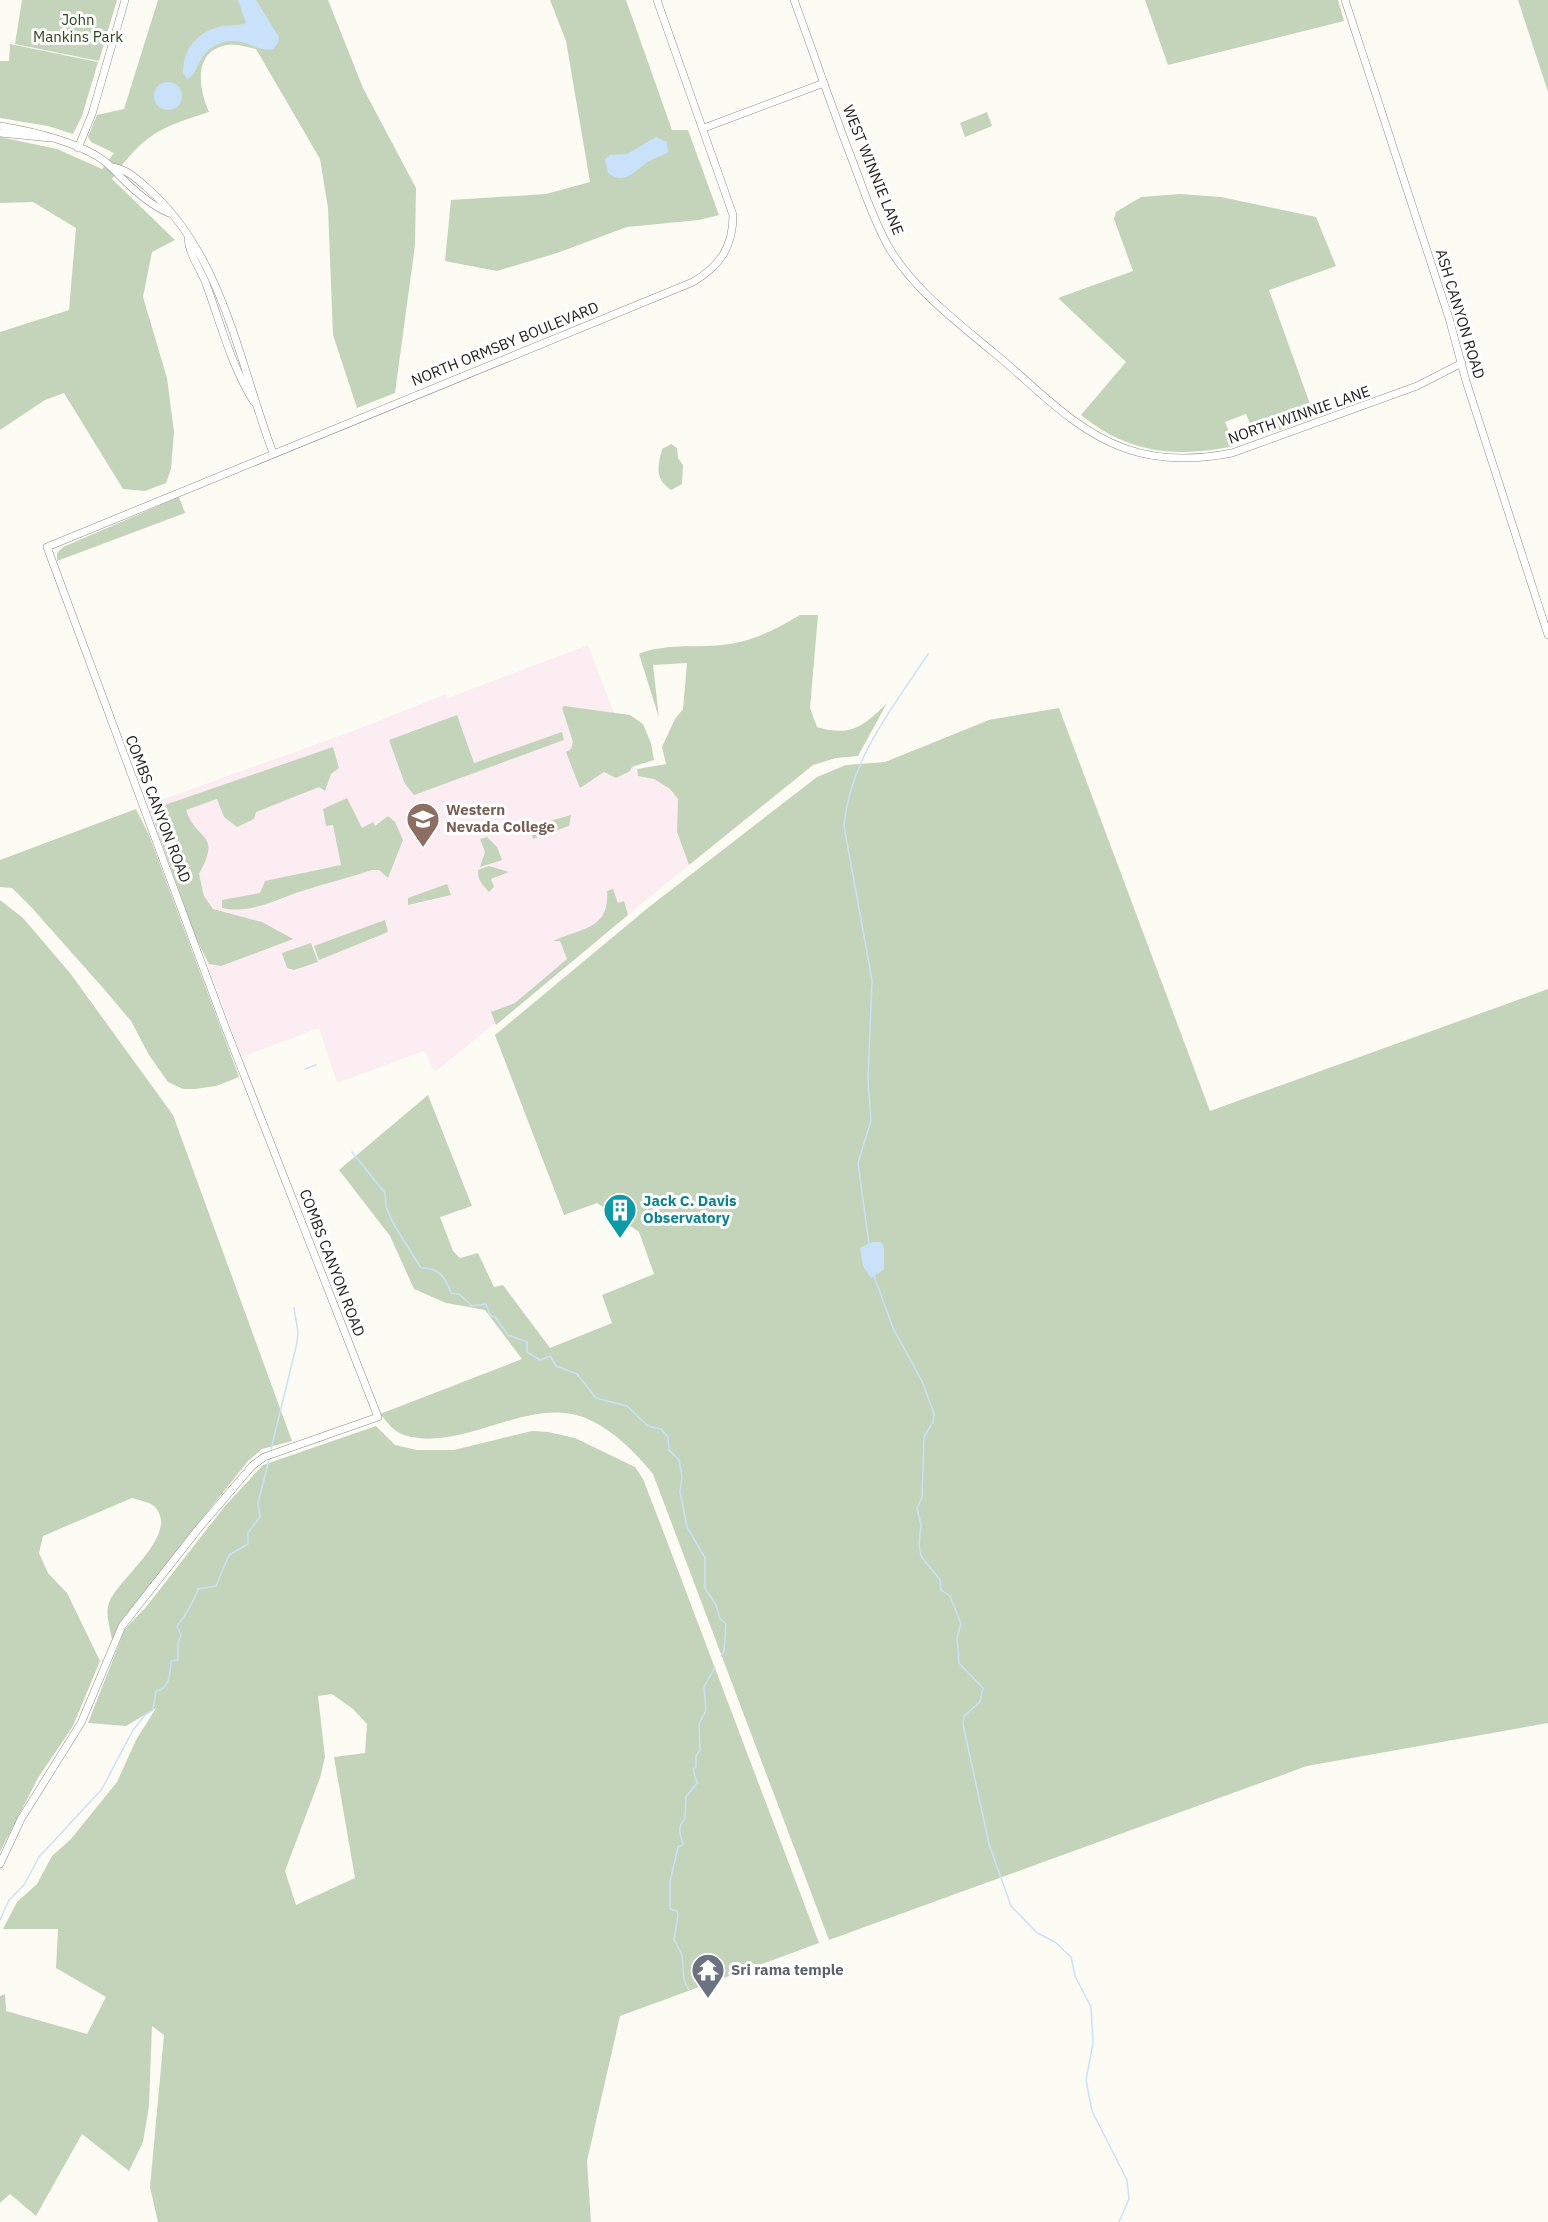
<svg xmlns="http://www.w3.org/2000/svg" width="1548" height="2222" font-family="'IBM Plex Sans',sans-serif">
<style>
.education{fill:#fcedf3}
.green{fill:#c4d4ba;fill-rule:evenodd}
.water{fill:#c9e2f9}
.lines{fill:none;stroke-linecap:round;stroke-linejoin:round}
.stream{stroke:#c9e2f9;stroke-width:1.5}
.secondary-casing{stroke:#8e8d86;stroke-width:8}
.secondary{stroke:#fff;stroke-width:7}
.labels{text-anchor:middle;stroke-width:6;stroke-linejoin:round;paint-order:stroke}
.park-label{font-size:15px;fill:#2c4715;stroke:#fff}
.street-label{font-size:15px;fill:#22221f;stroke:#fff}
.education-label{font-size:15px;font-weight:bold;fill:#785e54;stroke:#fff;text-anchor:start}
.culture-label{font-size:15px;font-weight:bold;fill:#0d838f;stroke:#fff;text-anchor:start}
.worship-label{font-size:15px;font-weight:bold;fill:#5b616d;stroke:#fff;text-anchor:start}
</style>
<rect width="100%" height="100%" fill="#fdfcf4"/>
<!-- education -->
<path class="education" d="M 588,645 L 638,776 L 654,779 L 670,789 L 678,799 L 677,832 L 689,865 L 435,1072 L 424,1051 L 337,1083 L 319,1028 L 242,1057 L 147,805 L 353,731 L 446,694 L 448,698 Z"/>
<!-- green -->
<g class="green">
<path d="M 22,0 L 117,0 L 99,61 L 15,44 Z"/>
<path d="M 158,0 L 328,0 L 363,88 L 416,188 L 415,245 L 395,393 L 357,408 L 333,335 L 328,208 L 320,159 L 256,49 C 247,47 235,43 227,45 C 192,51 199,90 209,112 C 159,128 144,134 112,179 L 175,240 L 152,252 L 143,297 L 167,378 L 174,432 L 171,469 L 166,483 L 145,491 L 123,489 L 64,393 L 45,400 L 0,430 L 0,332 L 69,310 L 76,228 L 33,202 L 0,203 L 0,137 L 57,149 L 102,169 L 114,153 L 91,142 L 88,137 L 97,115 L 124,109 Z"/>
<path d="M 550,0 L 626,0 L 672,130 L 688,130 L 719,215 L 699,220 L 627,227 L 557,253 L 497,271 L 445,261 L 451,200 L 546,194 L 590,182 L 566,41 Z"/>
<path d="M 1145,0 L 1338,0 L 1344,21 L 1168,65 Z"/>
<path d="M 1518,0 L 1548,0 L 1548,92 Z"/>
<path d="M 10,44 L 98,62 L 82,116 L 73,134 L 48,126 L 0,118 L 0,61 L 9,61 Z"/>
<path d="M 987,112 L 992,126 L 965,137 L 960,123 Z"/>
<path d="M 1180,194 L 1221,197 L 1316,217 L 1336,266 L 1269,290 L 1315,418 L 1256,438 L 1246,414 L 1225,422 L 1235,446 C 1176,458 1129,454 1081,415 L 1126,362 L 1058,298 L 1133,271 L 1114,219 L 1116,212 L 1141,197 Z"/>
<path d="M 671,444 L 677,448 L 678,458 L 683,465 L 682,484 L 671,490 C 654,478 658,466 662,449 Z"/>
<path d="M 179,497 L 185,513 L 57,561 L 57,553 L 63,547 Z"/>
<path d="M 800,615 L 818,615 L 810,708 L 817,727 C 850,737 863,727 887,703 L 858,756 L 836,758 L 813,765 L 689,865 L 677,832 L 678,799 L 670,789 L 654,779 L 638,776 L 637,769 L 666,764 L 662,747 L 675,719 L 683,709 L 687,663 L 653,665 L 659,718 L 639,654 C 665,643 694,648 722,645 C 752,642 775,630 800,615 Z"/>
<path d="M 564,706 L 630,715 L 643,724 L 651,743 L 654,760 L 632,767 L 630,771 L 616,778 L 604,772 L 580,788 L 566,752 L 571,749 L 573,742 L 562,708 Z"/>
<path d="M 1059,708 L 1210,1111 L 1548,989 L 1548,1723 L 1307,1766 L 829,1940 L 653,1474 C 635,1452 615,1432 590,1420 C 530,1392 465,1454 404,1435 C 394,1432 387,1422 380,1414 L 522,1359 L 485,1310 L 446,1303 L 414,1289 L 390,1236 L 339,1170 L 428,1095 L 472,1206 L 440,1217 L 453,1251 L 460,1258 L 478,1253 L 494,1287 L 503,1285 L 550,1348 L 612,1323 L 602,1295 L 654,1274 L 639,1232 L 597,1203 L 564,1215 L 495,1035 L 649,907 L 817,777 L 846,765 L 885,762 L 989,720 Z"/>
<path d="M 457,715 L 474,763 L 562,732 L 564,740 L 414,795 L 405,784 L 389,740 Z"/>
<path d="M 333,747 L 339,768 L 331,774 L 325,791 L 319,787 L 256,812 L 254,819 L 237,827 L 224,817 L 217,799 L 186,810 C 197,843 222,831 199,874 L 204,896 L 213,909 L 262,922 L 293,939 L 221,966 L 209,964 L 196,938 L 150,810 Z"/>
<path d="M 347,798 L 362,828 L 373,822 L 375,826 L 388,816 L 395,822 L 403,840 L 388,878 L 379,870 L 372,870 C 348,878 323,884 299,892 C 272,901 251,914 222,908 L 222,900 L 260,893 L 265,881 L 341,865 L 333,825 L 326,826 L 323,809 Z"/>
<path d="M 136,809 L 149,835 L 239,1077 L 216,1086 L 195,1089 L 183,1089 L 168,1082 L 149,1055 L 131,1021 L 103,988 L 32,908 L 12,888 L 0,887 L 0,860 Z"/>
<path d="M 571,815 L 569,826 L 533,839 L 532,836 L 539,824 Z"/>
<path d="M 487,837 L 497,847 L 502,860 L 480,867 L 485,852 L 480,839 Z"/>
<path d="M 489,866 L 509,872 L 491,879 L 494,887 L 489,892 C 483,885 477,880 478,870 Z"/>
<path d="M 447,884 L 451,895 L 408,905 L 408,898 Z"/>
<path d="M 613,889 L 618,903 L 624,901 L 628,915 L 496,1025 L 491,1012 L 515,1003 L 567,959 L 560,941 L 553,941 C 580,928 610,930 607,891 Z"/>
<path d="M 0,900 L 23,918 L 70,973 L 173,1115 L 292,1441 L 262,1449 L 248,1461 L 189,1535 L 112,1639 C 110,1629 106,1616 108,1606 C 113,1581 183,1535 154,1506 C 149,1502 138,1500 132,1498 L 43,1536 L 39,1553 L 48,1573 L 67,1593 L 100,1661 L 73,1726 L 38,1778 L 0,1852 Z"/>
<path d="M 385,920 L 388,932 L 319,960 L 314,946 Z"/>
<path d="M 311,943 L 318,962 L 294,970 L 287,968 L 282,953 Z"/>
<path d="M 376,1426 L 395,1445 L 417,1450 L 454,1450 L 532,1431 L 548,1432 L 575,1438 L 635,1467 L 643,1479 L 665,1536 L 819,1943 L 620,2016 L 587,2161 L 591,2222 L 158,2222 L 150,2187 L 164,2035 L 152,2026 L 149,2106 L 143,2142 L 129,2171 L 82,2134 L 36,2216 L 10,2194 L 0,2203 L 0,1996 L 5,1994 L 6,2011 L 87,2034 L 106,1997 L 56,1968 L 58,1929 L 3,1929 L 17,1902 L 37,1884 L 52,1856 L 71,1839 L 117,1782 L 136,1740 L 156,1708 L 126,1726 L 88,1723 L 125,1629 L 146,1607 L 225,1506 L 263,1465 ZM 332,1694 L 353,1709 L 367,1724 L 365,1753 L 334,1757 L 355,1878 L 296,1905 L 285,1871 L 320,1778 L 325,1757 L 318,1696 Z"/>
</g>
<!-- water -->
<g class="water">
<path d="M 238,0 L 256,0 L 279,37 L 278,43 L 273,49 C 253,53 241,31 213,47 C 199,54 197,76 187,79 L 183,73 C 183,48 197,32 222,26 C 230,25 238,26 246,23 Z"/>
<circle cx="168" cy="96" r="14"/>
<path d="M 656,137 L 667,142 L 668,152 C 661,157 653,158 646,163 C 633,173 624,185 608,173 L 605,159 L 610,155 L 627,154 Z"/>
<path d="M 873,1242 L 881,1242 L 884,1247 L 884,1269 L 871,1278 L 863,1266 L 860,1248 Z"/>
</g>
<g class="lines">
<!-- stream -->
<g class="stream">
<path d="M 305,1069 L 316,1065"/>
<path d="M 352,1152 L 385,1193 L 386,1207 L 393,1223 L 421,1268 C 438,1267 446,1277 451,1293 L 459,1294 L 472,1306 L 486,1304 L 490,1315 L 495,1317 L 508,1335 L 527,1342 L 527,1352 L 540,1360 L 550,1356 L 556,1366 L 577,1374 L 596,1398 L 627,1406 L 648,1426 L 661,1429 L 668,1437 L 669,1450 L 679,1460 L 682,1476 L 680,1492 L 687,1527 L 705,1558 L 705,1588 L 716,1605 L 720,1619 L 726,1624 L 724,1651 L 721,1656"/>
<path d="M 869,1244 L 858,1163 L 871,1121 L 868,1080 L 872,980 L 844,826 C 850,759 892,709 928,654"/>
<path d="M 874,1276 L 893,1328 L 923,1383 L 934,1414 L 933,1422 L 924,1437 L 922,1497 L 917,1508 L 921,1525 L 919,1544 L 921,1556 L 940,1580 L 941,1590 L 950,1596 L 961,1624 L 957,1637 L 959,1663 L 983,1688 L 980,1702 L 964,1716 L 963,1724 L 989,1844 L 1011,1906 L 1037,1933 L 1055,1942 L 1071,1957 L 1075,1976 L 1091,2007 L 1093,2043 L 1086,2080 L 1092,2111 L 1127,2180 L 1129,2199 L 1119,2222"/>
<path d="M 271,1449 L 297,1343 L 298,1332 L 294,1308"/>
<path d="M 0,1920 L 9,1900 L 24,1885 L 39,1857 L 102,1789 L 133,1730 L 146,1714 L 153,1710 L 156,1691 C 170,1689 170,1672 171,1661 L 178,1660 L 178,1642 L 181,1636 L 177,1626 C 186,1615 193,1603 198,1589 L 216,1586 L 229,1555 L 248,1544 L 248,1533 L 260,1517 L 258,1503 L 269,1460"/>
<path d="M 689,1990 L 684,1980 L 682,1955 L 674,1939 L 678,1915 L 677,1911 L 670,1909 L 670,1882 L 678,1847 L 683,1845 C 681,1836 676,1826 685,1819 L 686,1797 L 697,1783 L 693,1769 L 696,1767 L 696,1756 L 700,1750 L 699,1724 L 706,1710 L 704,1687 L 715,1667"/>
</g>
<defs>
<g id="secondary">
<path d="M 794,0 C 814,54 832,108 853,162 C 864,191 873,219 888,246 C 913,289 956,321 993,352 C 1035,386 1072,429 1124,448 C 1159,461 1196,460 1232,453 L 1417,386 L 1462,363"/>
<path d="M 1345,0 L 1449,318 L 1466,381 L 1548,635"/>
<path d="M 0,126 C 31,131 90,144 112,168 C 127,184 149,205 169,213"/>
<path d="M 704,128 L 824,83"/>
<path d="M 0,133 L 51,138"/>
<path d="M 78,148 L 92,114 L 125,0"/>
<path d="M 111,167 C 125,168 136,178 146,187 C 223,253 239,363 273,453"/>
<path d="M 188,238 C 189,254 199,267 205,281 C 220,321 231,366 254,402"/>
<path d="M 0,1864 L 21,1819 L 81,1723 L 122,1626 L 199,1528 L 252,1466 L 264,1457 L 378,1417 L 226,1029 L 47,547 L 693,282 C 720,266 733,247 733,215 L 657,0"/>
</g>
</defs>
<!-- secondary casing -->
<use href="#secondary" class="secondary-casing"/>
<!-- secondary -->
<use href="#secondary" class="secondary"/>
</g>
<!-- icons -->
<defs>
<symbol id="university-pin" viewBox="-11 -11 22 30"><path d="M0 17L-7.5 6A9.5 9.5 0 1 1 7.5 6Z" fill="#8d6e63" stroke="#fff"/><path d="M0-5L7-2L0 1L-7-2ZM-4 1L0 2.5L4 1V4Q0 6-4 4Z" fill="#fff"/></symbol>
<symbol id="building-pin" viewBox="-11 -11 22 30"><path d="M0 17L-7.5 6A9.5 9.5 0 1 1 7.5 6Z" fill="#0f9aa8" stroke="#fff"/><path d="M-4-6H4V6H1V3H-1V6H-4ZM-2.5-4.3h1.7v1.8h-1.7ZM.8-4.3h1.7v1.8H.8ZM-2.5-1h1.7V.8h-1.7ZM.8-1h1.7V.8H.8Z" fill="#fff"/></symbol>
<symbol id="temple-pin" viewBox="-11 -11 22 30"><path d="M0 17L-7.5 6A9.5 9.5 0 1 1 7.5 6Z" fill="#6b7280" stroke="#fff"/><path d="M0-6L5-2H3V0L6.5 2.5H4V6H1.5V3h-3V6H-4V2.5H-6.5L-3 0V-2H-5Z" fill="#fff"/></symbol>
</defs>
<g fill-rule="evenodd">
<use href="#university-pin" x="404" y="800" width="38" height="52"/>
<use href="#building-pin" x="601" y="1191" width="38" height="52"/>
<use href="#temple-pin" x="689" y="1951" width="38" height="52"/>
</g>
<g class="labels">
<!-- park labels -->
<g class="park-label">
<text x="78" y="25">John<tspan x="78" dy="17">Mankins Park</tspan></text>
</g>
<!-- street labels -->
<g class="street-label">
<text transform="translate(873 170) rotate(68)" y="5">WEST WINNIE LANE</text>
<text transform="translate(1460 314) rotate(73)" y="5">ASH CANYON ROAD</text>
<text transform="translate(505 344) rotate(-22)" y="5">NORTH ORMSBY BOULEVARD</text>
<text transform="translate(1299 415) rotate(-19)" y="5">NORTH WINNIE LANE</text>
<text transform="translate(158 809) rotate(69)" y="5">COMBS CANYON ROAD</text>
<text transform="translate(332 1263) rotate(69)" y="5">COMBS CANYON ROAD</text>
</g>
<!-- education labels -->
<g class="education-label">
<text x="446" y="815">Western<tspan x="446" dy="17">Nevada College</tspan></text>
</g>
<!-- culture labels -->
<g class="culture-label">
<text x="643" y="1206">Jack C. Davis<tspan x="643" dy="17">Observatory</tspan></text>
</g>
<!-- worship labels -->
<g class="worship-label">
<text x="731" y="1975">Sri rama temple</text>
</g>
</g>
</svg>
